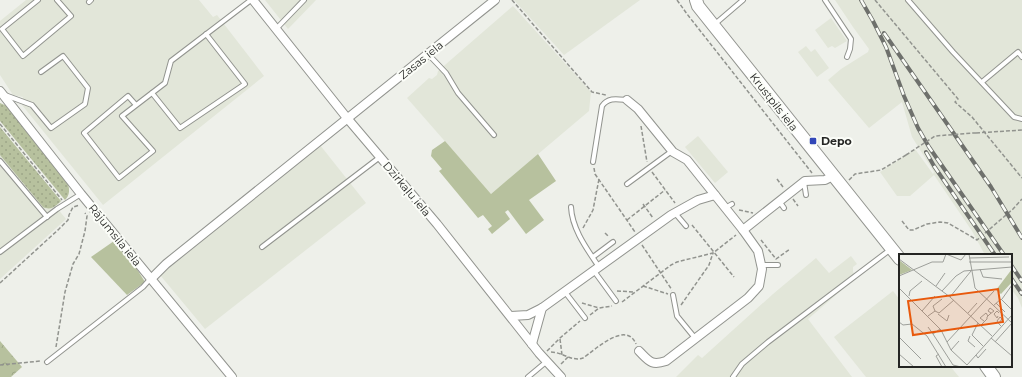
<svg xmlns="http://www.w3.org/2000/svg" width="1022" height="377" font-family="Montserrat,sans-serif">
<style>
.built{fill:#e2e6d9}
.grass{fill:url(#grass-dots)}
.forest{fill:url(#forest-crowns)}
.garden{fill:#b7c19e}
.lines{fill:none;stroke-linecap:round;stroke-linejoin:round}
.lane-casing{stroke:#92948f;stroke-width:6}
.street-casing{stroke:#92948f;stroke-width:10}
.secondary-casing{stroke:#92948f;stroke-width:14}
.path{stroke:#91938e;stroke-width:1.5;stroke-dasharray:4 2;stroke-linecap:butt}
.lane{stroke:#fff;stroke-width:4}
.street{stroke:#fff;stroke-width:8}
.secondary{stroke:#fff;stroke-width:12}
.rail-casing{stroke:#6e706c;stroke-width:4}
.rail{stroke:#fbfdf8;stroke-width:2.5;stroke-dasharray:8;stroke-linecap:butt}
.path-bridge{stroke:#91938e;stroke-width:1.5;stroke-dasharray:4 2;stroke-linecap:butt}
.poi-dot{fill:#3247b8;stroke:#fbfdf8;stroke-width:1.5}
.labels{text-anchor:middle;stroke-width:4;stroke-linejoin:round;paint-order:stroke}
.street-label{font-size:11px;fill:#242523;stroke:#fbfdf8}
.poi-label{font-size:11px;font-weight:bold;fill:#242523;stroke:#fbfdf8;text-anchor:start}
.inset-road{fill:none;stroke:#9d9f9a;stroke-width:1}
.view{fill:#e8590c;fill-opacity:0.15;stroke:#e8590c;stroke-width:2}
.inset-edge{fill:none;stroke:#242523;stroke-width:2}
</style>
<defs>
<pattern id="grass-dots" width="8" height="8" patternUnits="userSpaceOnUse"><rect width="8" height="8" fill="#b7c19e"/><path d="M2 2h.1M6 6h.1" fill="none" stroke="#9da688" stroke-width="1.8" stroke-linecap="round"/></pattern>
<pattern id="forest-crowns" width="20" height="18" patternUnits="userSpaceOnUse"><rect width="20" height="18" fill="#b7c19e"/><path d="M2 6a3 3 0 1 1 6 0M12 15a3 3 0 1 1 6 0" fill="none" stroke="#9da688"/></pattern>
</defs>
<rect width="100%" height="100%" fill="#eef0ea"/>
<!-- built -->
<g class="built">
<path d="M 26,0 L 199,0 L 213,17 L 217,15 L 264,76 L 103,205 L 22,105 L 23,97 L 13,95 L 0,75 L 0,21 Z"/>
<path d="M 265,0 L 316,0 L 288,29 Z"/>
<path d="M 514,0 L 640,0 L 564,55 Z"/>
<path d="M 835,0 L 1022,0 L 1022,308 L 1018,298 L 1011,289 L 1011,255 L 985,255 L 972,231 L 934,175 L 910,196 L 897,196 L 880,172 L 915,149 L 933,174 L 934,172 L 912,137 L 902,102 L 869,128 L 828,80 L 841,69 L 868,52 L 869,49 L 853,27 Z"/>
<path d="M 513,6 L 591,92 L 589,111 L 491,194 L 407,98 L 429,78 L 432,79 L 437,75 L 438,71 Z"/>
<path d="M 831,18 L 847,41 L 835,48 L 832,46 L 828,48 L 815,30 Z"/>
<path d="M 806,46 L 811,52 L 815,49 L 829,68 L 817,77 L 798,52 Z"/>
<path d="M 698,136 L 728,172 L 715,183 L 685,147 Z"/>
<path d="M 0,139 L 66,219 L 0,279 Z"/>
<path d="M 320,145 L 366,203 L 205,329 L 160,275 Z"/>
<path d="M 851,256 L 857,264 L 853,267 L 853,272 L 857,277 L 808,319 L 852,377 L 676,377 L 698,355 L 702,358 L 773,294 L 816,258 L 829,273 Z"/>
<path d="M 893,291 L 900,300 L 900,366 L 950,366 L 959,377 L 866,377 L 834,337 Z"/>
</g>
<!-- grass -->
<g class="grass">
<path d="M 0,103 L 7,106 L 67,182 C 70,188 70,195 65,200 L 0,121 Z"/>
<path d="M 0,127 L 61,201 C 56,206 51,211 43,207 L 0,155 Z"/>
</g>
<!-- forest -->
<path class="forest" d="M 0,341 L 22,367 L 11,377 L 0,377 Z"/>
<!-- garden -->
<g class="garden">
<path d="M 445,141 L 491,194 L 538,154 L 556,181 L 529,200 L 544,220 L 526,234 L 508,210 L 505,212 L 510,219 L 492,234 L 488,229 L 492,226 L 483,215 L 478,218 L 439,171 L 442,169 L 431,156 L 432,150 Z"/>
<path d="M 114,241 L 135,266 L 145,282 L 127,295 L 91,257 Z"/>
</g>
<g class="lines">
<defs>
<g id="lane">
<path d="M 38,0 L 2,29 L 23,56 L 71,16 L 57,0"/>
<path d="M 825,0 L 851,39 L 850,49 L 847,57"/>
<path d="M 908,0 L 953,52 L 1014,117 L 1022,119"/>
<path d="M 89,2 L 91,0"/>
<path d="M 715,24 L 743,0"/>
<path d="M 276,29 L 304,0"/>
<path d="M 428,54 L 446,73 L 458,93 L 494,135"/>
<path d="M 982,82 L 1018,52 L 1022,57"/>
<path d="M 152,93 L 180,128 L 245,84 L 206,34"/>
<path d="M 5,95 L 32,105 L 51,128 L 85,104 L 88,88 L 63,56 L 41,72"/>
<path d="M 136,105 L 128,96 L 84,133 L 119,178 L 153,151 L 122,116 L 165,83 L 171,61 L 251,0"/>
<path d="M 0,161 L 47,217"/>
<path d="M 593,162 L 602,106 C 608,97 617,99 627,100"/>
<path d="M 804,182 L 806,195"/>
<path d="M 627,184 L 672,151"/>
<path d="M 779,201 L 784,208"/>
<path d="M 571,207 C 572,229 587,249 599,267"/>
<path d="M 725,208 L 732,204"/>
<path d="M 675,213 L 686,226"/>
<path d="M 262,247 L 380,157"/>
<path d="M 0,252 L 57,209 L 81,194"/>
<path d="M 593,257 L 613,242"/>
<path d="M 761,265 L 778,265"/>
<path d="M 594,271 L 616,301"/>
<path d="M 565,292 L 585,318"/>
<path d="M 673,295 L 677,316 L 695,338"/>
<path d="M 47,362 L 143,287 L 151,278"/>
<path d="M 528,377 L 546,362"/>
<path d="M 733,377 L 742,364 L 768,342 L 891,249"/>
</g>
<g id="street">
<path d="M 253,0 L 347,118 L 437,224 L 539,353 L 561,377"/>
<path d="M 0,91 L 81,194 L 232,377"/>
<path d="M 627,100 L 638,109 L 673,152 L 687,160 L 715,195"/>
<path d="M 152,278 L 166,264 L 495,0"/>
<path d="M 511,316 L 528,315 L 542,308 L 671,215 L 698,200 L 715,195 L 743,230 L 805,181 L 825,180 L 833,176"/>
<path d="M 532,344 L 542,308"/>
<path d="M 639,351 C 649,361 651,366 666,361 L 748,298 L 759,286 L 762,269 L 758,251 L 743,230"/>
</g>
<g id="secondary">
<path d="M 696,0 L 698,6 L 900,259"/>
<path d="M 986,366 L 994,377"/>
</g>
</defs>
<!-- lane casing -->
<use href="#lane" class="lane-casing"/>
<!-- street casing -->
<use href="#street" class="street-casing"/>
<!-- secondary casing -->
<use href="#secondary" class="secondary-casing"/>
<!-- path -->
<g class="path">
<path d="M 512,0 L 592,92 L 606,95"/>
<path d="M 677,0 L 687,14 L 812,173"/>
<path d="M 875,0 L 958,99 L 955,102 L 972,117 L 1022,178"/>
<path d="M 0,124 L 62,200"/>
<path d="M 641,126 L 647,162"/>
<path d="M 973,133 L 976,133"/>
<path d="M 594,168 L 595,174 L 635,232"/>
<path d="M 652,172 L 675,203"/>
<path d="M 777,179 L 783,187"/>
<path d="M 849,180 L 855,174 L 881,170 L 906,155"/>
<path d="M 793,199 L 798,206"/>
<path d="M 643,204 L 653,218"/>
<path d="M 739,210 L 753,213"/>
<path d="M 627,220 L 665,190"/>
<path d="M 902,221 L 909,230 L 913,230 L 927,224 L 940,222 L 948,223 L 977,240 L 1013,209 L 1022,199"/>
<path d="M 692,225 L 734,277"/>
<path d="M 583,228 L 593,210 L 599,179"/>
<path d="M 605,233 L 609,237"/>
<path d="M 761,240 L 776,259 L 790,249"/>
<path d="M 642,245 L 672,290"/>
<path d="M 0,283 L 59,229 L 68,220 L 69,215 L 73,207 L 80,205"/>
<path d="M 643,286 L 668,294"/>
<path d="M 617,291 L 635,292"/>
<path d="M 622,302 L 671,265 L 677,262 L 713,253 L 736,235"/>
<path d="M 582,303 L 599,308"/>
<path d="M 681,305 L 709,265 L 713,253"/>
<path d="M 590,315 L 599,308 L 612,306"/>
<path d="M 560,339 L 562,355"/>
<path d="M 56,347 L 65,292 L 73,264 L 79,254 L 85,231 L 87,216 L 85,213"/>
<path d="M 547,351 L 560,338 L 580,321"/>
<path d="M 551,352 C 562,352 572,362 583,358 C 595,350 626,320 636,344"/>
<path d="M 561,364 L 568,357"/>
<path d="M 0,365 L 41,361"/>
</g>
<!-- lane -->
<use href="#lane" class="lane"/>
<!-- street -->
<use href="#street" class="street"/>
<!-- secondary -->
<use href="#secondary" class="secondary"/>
<defs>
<g id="rail">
<path d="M 861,0 L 873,21 L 886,47 L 904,96 L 918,128 L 929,147 L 1004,255"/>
<path d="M 884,33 L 991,187 L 1022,238"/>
<path d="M 926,152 L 934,166 L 995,255"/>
<path d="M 1011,265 L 1022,281"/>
<path d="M 1011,278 L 1022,294"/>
</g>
</defs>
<!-- rail casing -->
<use href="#rail" class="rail-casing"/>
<!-- rail -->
<use href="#rail" class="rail"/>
<!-- path-bridge -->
<g class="path-bridge">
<path d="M 976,133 L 1022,130"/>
<path d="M 906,155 L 935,136 L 973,133"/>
</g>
</g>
<!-- markers -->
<rect class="poi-dot" x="809" y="137" width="8" height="8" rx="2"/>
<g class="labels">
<!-- street labels -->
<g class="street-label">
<text transform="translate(421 60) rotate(-39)" y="4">Zasas iela</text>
<text transform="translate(774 102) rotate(52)" y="4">Krustpils iela</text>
<text transform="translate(407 189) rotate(50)" y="4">Dzirkaļu iela</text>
<text transform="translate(115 235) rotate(51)" y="4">Rājumsila iela</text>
</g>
<!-- poi labels -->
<g class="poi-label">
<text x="821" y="145">Depo</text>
</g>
</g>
<!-- overview -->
<g transform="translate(899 254)">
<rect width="113" height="113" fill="#eef0ea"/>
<path d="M 0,6 L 13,16 L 0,21 ZM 113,15 L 113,28 L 102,40 L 97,36 Z" fill="#b7c19e"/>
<path class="inset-road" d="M 70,0 L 76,34 L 113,69M 70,4 L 110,3M 0,5 L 51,43 L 93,82M 70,8 L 113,8M 81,15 L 84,23 L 103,25M 0,22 L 33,8 L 44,8 L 47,0 L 62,6 L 67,0M 37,32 L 46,19M 0,34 L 42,76 L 52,96 L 68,111 L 113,61M 43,37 L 57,22 L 65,17 L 113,13M 10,42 L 11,37 L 23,27M 51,43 L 72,17M 103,45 L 113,31M 97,49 L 106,58M 94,52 L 102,45 L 113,56M 23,57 L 36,42M 36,57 L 34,52 L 43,45M 69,59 L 78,49M 39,60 L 48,67 L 50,61M 29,62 L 36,57 L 40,59 L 55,46M 99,62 L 98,64 L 95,60 L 98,57 L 100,59M 85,67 L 81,64 L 87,59 L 89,62M 0,68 L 4,71 L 13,70 L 28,82 L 47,113M 79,69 L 73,81 L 84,92M 100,69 L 103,65 L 101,63 L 98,67 L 100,70 L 102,72M 82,71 L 88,65 L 88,63 L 92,59 L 89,57 L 91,54 L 95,57 L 91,60M 29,73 L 34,80 L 41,75M 34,80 L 54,111 L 62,113M 71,82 L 69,87 L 76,93M 0,83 L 22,105M 92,84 L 113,102M 48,88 L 95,37M 96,88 L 113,69M 52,96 L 60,87M 0,100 L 15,113M 40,100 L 37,102 L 43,113M 77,101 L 79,104 L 87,95"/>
<path class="view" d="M 99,35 L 104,68 L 14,81 L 9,47 Z"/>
<rect width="113" height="113" class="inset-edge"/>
</g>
</svg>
